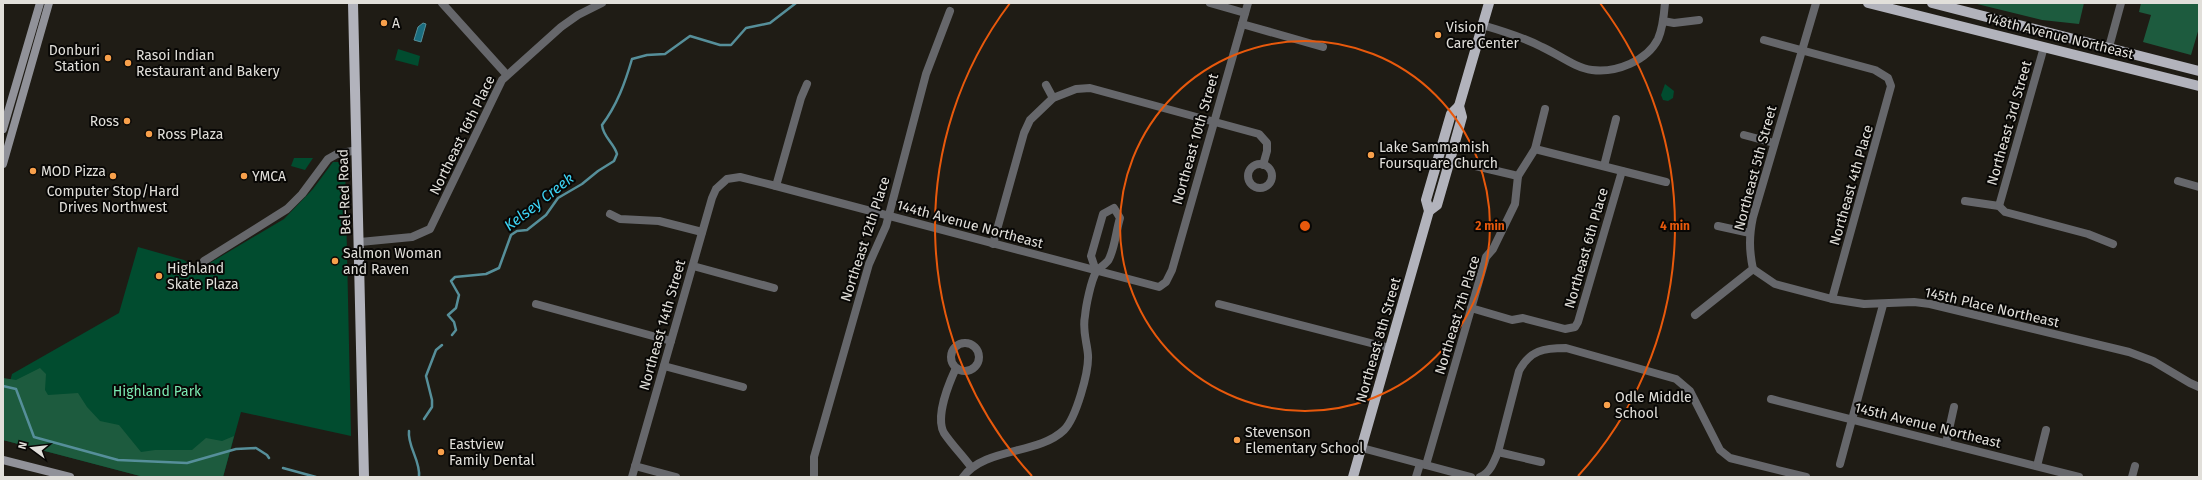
<svg xmlns="http://www.w3.org/2000/svg" width="2202" height="480" font-family="'Fira Sans',sans-serif">
<style>
.green{fill:#014c2f}
.forest{fill:#1d5b3e}
.water{fill:#1a6d7f;stroke:#568f9a}
.lines{fill:none;stroke-linecap:round;stroke-linejoin:round}
.stream{stroke:#568f9a;stroke-width:2.5}
.minor{stroke:#66676b;stroke-width:8}
.secondary{stroke:#919299;stroke-width:8}
.primary{stroke:#b2b3bc;stroke-width:10}
.ring{fill:none;stroke:#e8590c;stroke-width:2}
.poi-dot{fill:#f8a04b;stroke:#080705;stroke-width:1.5}
.labels{text-anchor:middle;stroke-width:4;stroke-linejoin:round;paint-order:stroke}
.poi-label{font-size:14px;fill:#e1dfda;stroke:#080705;text-anchor:start}
.street-label{font-size:14px;fill:#e1dfda;stroke:#080705}
.park-label{font-size:14px;fill:#7be9b1;stroke:#080705}
.water-label{font-size:15px;font-style:italic;fill:#3cd4f5;stroke:#080705}
.centre{fill:#e8590c;stroke:#080705;stroke-width:2}
.ring-label{font-size:12px;text-anchor:middle;font-weight:bold;fill:#e8590c;stroke:#080705;stroke-width:4;stroke-linejoin:round;paint-order:stroke}
</style>
<rect width="100%" height="100%" fill="#1f1c15"/>
<!-- green -->
<g class="green">
<path d="M 398,49 L 420,56 L 418,66 L 395,60 Z"/>
<path d="M 1665,84 L 1674,91 L 1673,98 L 1668,101 L 1663,100 L 1661,95 Z"/>
<path d="M 294,158 L 313,158 L 305,170 L 291,166 Z"/>
<path d="M 333,162 L 345,162 L 351,436 L 241,412 L 223,477 L 144,477 L 3,440 L 3,408 L 12,374 L 119,313 L 138,247 L 184,260 L 198,270 L 284,219 L 313,189 Z"/>
</g>
<!-- forest -->
<g class="forest">
<path d="M 1973,3 L 2084,3 L 2079,24 L 2042,20 Z"/>
<path d="M 2141,3 L 2199,3 L 2199,28 L 2191,55 L 2143,42 L 2151,15 L 2139,12 Z"/>
<path d="M 40,368 L 46,374 L 45,390 L 48,395 L 78,393 L 87,407 L 100,421 L 119,425 L 141,452 L 155,450 L 192,450 L 206,438 L 222,441 L 234,436 L 223,477 L 144,477 L 3,440 L 3,378 L 16,380 Z"/>
</g>
<!-- water -->
<path class="water" d="M 423,23 L 426,24 L 421,42 L 414,40 L 418,27 Z"/>
<g class="lines">
<!-- stream -->
<g class="stream">
<path d="M 452,335 L 456,330 L 454,322 L 448,315 L 456,308 L 459,295 L 451,281 L 455,277 L 486,274 L 499,268 L 511,235 L 517,231 L 527,230 L 546,215 L 558,198 L 582,184 L 598,171 L 614,161 L 617,154 C 614,143 603,137 602,125 C 617,105 625,83 632,59 L 647,55 L 665,54 L 690,36 L 720,45 L 731,45 L 746,28 L 770,23 L 796,3"/>
<path d="M 3,386 L 16,389 L 34,437 L 118,460 L 187,463 L 236,449 L 256,448 L 267,455 L 269,458"/>
<path d="M 424,419 L 432,407 L 432,400 L 426,376 L 436,350 L 442,345"/>
<path d="M 409,431 C 407,446 421,461 419,477"/>
<path d="M 283,468 L 316,477"/>
</g>
<!-- minor -->
<g class="minor">
<path d="M 442,3 L 506,74"/>
<path d="M 1210,3 L 1245,13"/>
<path d="M 1663,21 L 1674,23 L 1699,20"/>
<path d="M 1242,24 L 1323,47"/>
<path d="M 1482,25 C 1503,31 1523,37 1542,47 C 1558,54 1575,68 1592,70 C 1616,73 1647,61 1658,39 C 1663,28 1664,15 1665,3"/>
<path d="M 1764,40 L 1875,70 L 1888,78 L 1891,86 L 1832,299"/>
<path d="M 2109,47 L 2121,3"/>
<path d="M 1046,85 L 1053,98"/>
<path d="M 1744,135 L 1774,143"/>
<path d="M 1535,149 L 1666,182"/>
<path d="M 1450,160 L 1518,176"/>
<circle cx="1260" cy="176" r="12"/>
<path d="M 1604,166 L 1616,119"/>
<path d="M 2178,181 L 2199,187"/>
<path d="M 776,186 L 801,98 L 807,84"/>
<path d="M 1965,201 L 1999,206 L 2005,212 L 2088,234 L 2113,244"/>
<path d="M 1999,206 L 2044,47"/>
<path d="M 610,214 L 620,219 L 659,221 L 702,232"/>
<path d="M 1718,226 L 1750,233"/>
<path d="M 360,242 L 412,237 L 430,229 L 502,80 L 561,27 L 578,15 L 602,3"/>
<path d="M 993,244 L 1024,133 L 1030,120 L 1053,98 L 1076,89 L 1090,88 L 1259,134 L 1267,143 L 1267,151 L 1263,165"/>
<path d="M 204,261 L 287,209 L 302,194 L 328,159 L 337,154 L 357,150"/>
<path d="M 693,266 L 774,288"/>
<path d="M 1753,269 L 1775,284 L 1832,299 L 1864,304 L 1914,302 L 1930,304 L 2129,352 L 2153,361 L 2190,383 L 2199,387"/>
<path d="M 536,304 L 671,341"/>
<path d="M 1219,304 L 1390,348"/>
<path d="M 1471,308 L 1512,320 L 1523,318 L 1565,329 L 1575,327 L 1578,322 L 1622,171"/>
<path d="M 1695,315 L 1753,269 C 1749,250 1749,236 1753,217 L 1816,3"/>
<circle cx="965" cy="357" r="14"/>
<path d="M 664,366 L 743,387"/>
<path d="M 956,368 C 949,383 935,417 944,433 C 952,445 963,456 971,467"/>
<path d="M 1771,399 L 2079,477"/>
<path d="M 1946,443 L 1954,407"/>
<path d="M 1362,448 L 1471,477"/>
<path d="M 1498,452 L 1519,371 C 1530,350 1544,348 1566,348 L 1676,379 L 1690,391 L 1720,450 L 1730,458 L 1806,477"/>
<path d="M 1840,464 L 1883,305"/>
<path d="M 1426,465 L 1486,257 L 1493,249 L 1515,204 L 1518,176 L 1535,149 L 1545,109"/>
<path d="M 635,466 L 676,477"/>
<path d="M 2037,466 L 2046,430"/>
<path d="M 632,477 L 712,198 L 716,189 L 727,179 L 740,177 L 776,186 L 1159,287 L 1166,282 L 1172,270 L 1248,3"/>
<path d="M 814,477 L 814,457 L 869,264 L 886,226 L 926,74 L 950,11"/>
<path d="M 963,477 C 985,447 1038,455 1064,430 C 1076,418 1089,372 1088,355 C 1087,342 1082,330 1085,316 C 1086,305 1091,281 1096,272 C 1099,267 1107,264 1109,259 C 1115,247 1116,231 1120,218 L 1114,208 L 1103,214 L 1091,256 L 1096,271"/>
<path d="M 1416,477 L 1420,464"/>
<path d="M 1480,477 C 1490,473 1494,462 1498,452 L 1541,462"/>
<path d="M 2132,477 L 2135,466"/>
</g>
<!-- secondary -->
<g class="secondary">
<path d="M 3,129 L 40,3"/>
<path d="M 3,164 L 49,3"/>
<path d="M 3,460 L 70,477"/>
</g>
<!-- primary -->
<g class="primary">
<path d="M 353,3 L 364,477"/>
<path d="M 1868,3 L 2199,86"/>
<path d="M 1932,3 L 2199,71"/>
<path d="M 1429,211 L 1437,205 L 1450,160 L 1462,117 L 1459,106 L 1489,3"/>
<path d="M 1353,477 L 1429,211 L 1426,200 L 1451,114 L 1459,106"/>
</g>
</g>
<!-- distance rings -->
<g class="ring">
<circle cx="1305" cy="226" r="185"/>
<path d="M1032 476A370 370 0 0 1 1010 3M1600 3A370 370 0 0 1 1578 476"/>
</g>
<!-- markers -->
<g class="poi-dot">
<circle cx="384" cy="23" r="4"/>
<circle cx="1438" cy="35" r="4"/>
<circle cx="108" cy="58" r="4"/>
<circle cx="128" cy="63" r="4"/>
<circle cx="127" cy="121" r="4"/>
<circle cx="149" cy="134" r="4"/>
<circle cx="1371" cy="155" r="4"/>
<circle cx="33" cy="171" r="4"/>
<circle cx="113" cy="176" r="4"/>
<circle cx="244" cy="176" r="4"/>
<circle cx="335" cy="261" r="4"/>
<circle cx="159" cy="276" r="4"/>
<circle cx="1607" cy="405" r="4"/>
<circle cx="1237" cy="440" r="4"/>
<circle cx="441" cy="452" r="4"/>
</g>
<g class="labels">
<!-- poi labels -->
<g class="poi-label">
<text x="392" y="28">A</text>
<text x="1446" y="32">Vision<tspan x="1446" dy="16">Care Center</tspan></text>
<text x="100" y="55" text-anchor="end">Donburi<tspan x="100" dy="16">Station</tspan></text>
<text x="136" y="60">Rasoi Indian<tspan x="136" dy="16">Restaurant and Bakery</tspan></text>
<text x="119" y="126" text-anchor="end">Ross</text>
<text x="157" y="139">Ross Plaza</text>
<text x="1379" y="152">Lake Sammamish<tspan x="1379" dy="16">Foursquare Church</tspan></text>
<text x="41" y="176">MOD Pizza</text>
<text x="252" y="181">YMCA</text>
<text x="113" y="196" text-anchor="middle">Computer Stop/Hard<tspan x="113" dy="16">Drives Northwest</tspan></text>
<text x="343" y="258">Salmon Woman<tspan x="343" dy="16">and Raven</tspan></text>
<text x="167" y="273">Highland<tspan x="167" dy="16">Skate Plaza</tspan></text>
<text x="1615" y="402">Odle Middle<tspan x="1615" dy="16">School</tspan></text>
<text x="1245" y="437">Stevenson<tspan x="1245" dy="16">Elementary School</tspan></text>
<text x="449" y="449">Eastview<tspan x="449" dy="16">Family Dental</tspan></text>
</g>
<!-- street labels -->
<g class="street-label">
<text transform="translate(2060 36) rotate(14)" y="5">148th Avenue Northeast</text>
<text transform="translate(2009 123) rotate(-74)" y="5">Northeast 3rd Street</text>
<text transform="translate(462 135) rotate(-64)" y="5">Northeast 16th Place</text>
<text transform="translate(1195 139) rotate(-74)" y="5">Northeast 10th Street</text>
<text transform="translate(1755 168) rotate(-75)" y="5">Northeast 5th Street</text>
<text transform="translate(1851 185) rotate(-74)" y="5">Northeast 4th Place</text>
<text transform="translate(344 192) rotate(-92)" y="5">Bel-Red Road</text>
<text transform="translate(970 224) rotate(15)" y="5">144th Avenue Northeast</text>
<text transform="translate(865 239) rotate(-72)" y="5">Northeast 12th Place</text>
<text transform="translate(1586 248) rotate(-74)" y="5">Northeast 6th Place</text>
<text transform="translate(1992 307) rotate(13)" y="5">145th Place Northeast</text>
<text transform="translate(1457 315) rotate(-73)" y="5">Northeast 7th Place</text>
<text transform="translate(662 325) rotate(-74)" y="5">Northeast 14th Street</text>
<text transform="translate(1378 340) rotate(-74)" y="5">Northeast 8th Street</text>
<text transform="translate(1928 425) rotate(14)" y="5">145th Avenue Northeast</text>
</g>
<!-- park labels -->
<g class="park-label">
<text x="157" y="396">Highland Park</text>
</g>
<!-- water labels -->
<g class="water-label">
<text transform="translate(539 202) rotate(-38)" y="5">Kelsey Creek</text>
</g>
</g>
<circle cx="1305" cy="226" r="6" class="centre"/>
<g class="ring-label">
<text x="1490" y="230">2 min</text>
<text x="1675" y="230">4 min</text>
</g>
<!-- border -->
<rect width="2202" height="480" fill="none" stroke="#e1dfda" stroke-width="8"/>
<!-- north arrow -->
<g transform="translate(32 448) rotate(285)" stroke="#080705" stroke-width="3" paint-order="stroke">
<path d="M0-3L7 15L0 10L-7 15Z" fill="#e1dfda"/>
<text y="-6" font-size="11" font-weight="bold" text-anchor="middle" fill="#e1dfda">N</text>
</g>
</svg>
